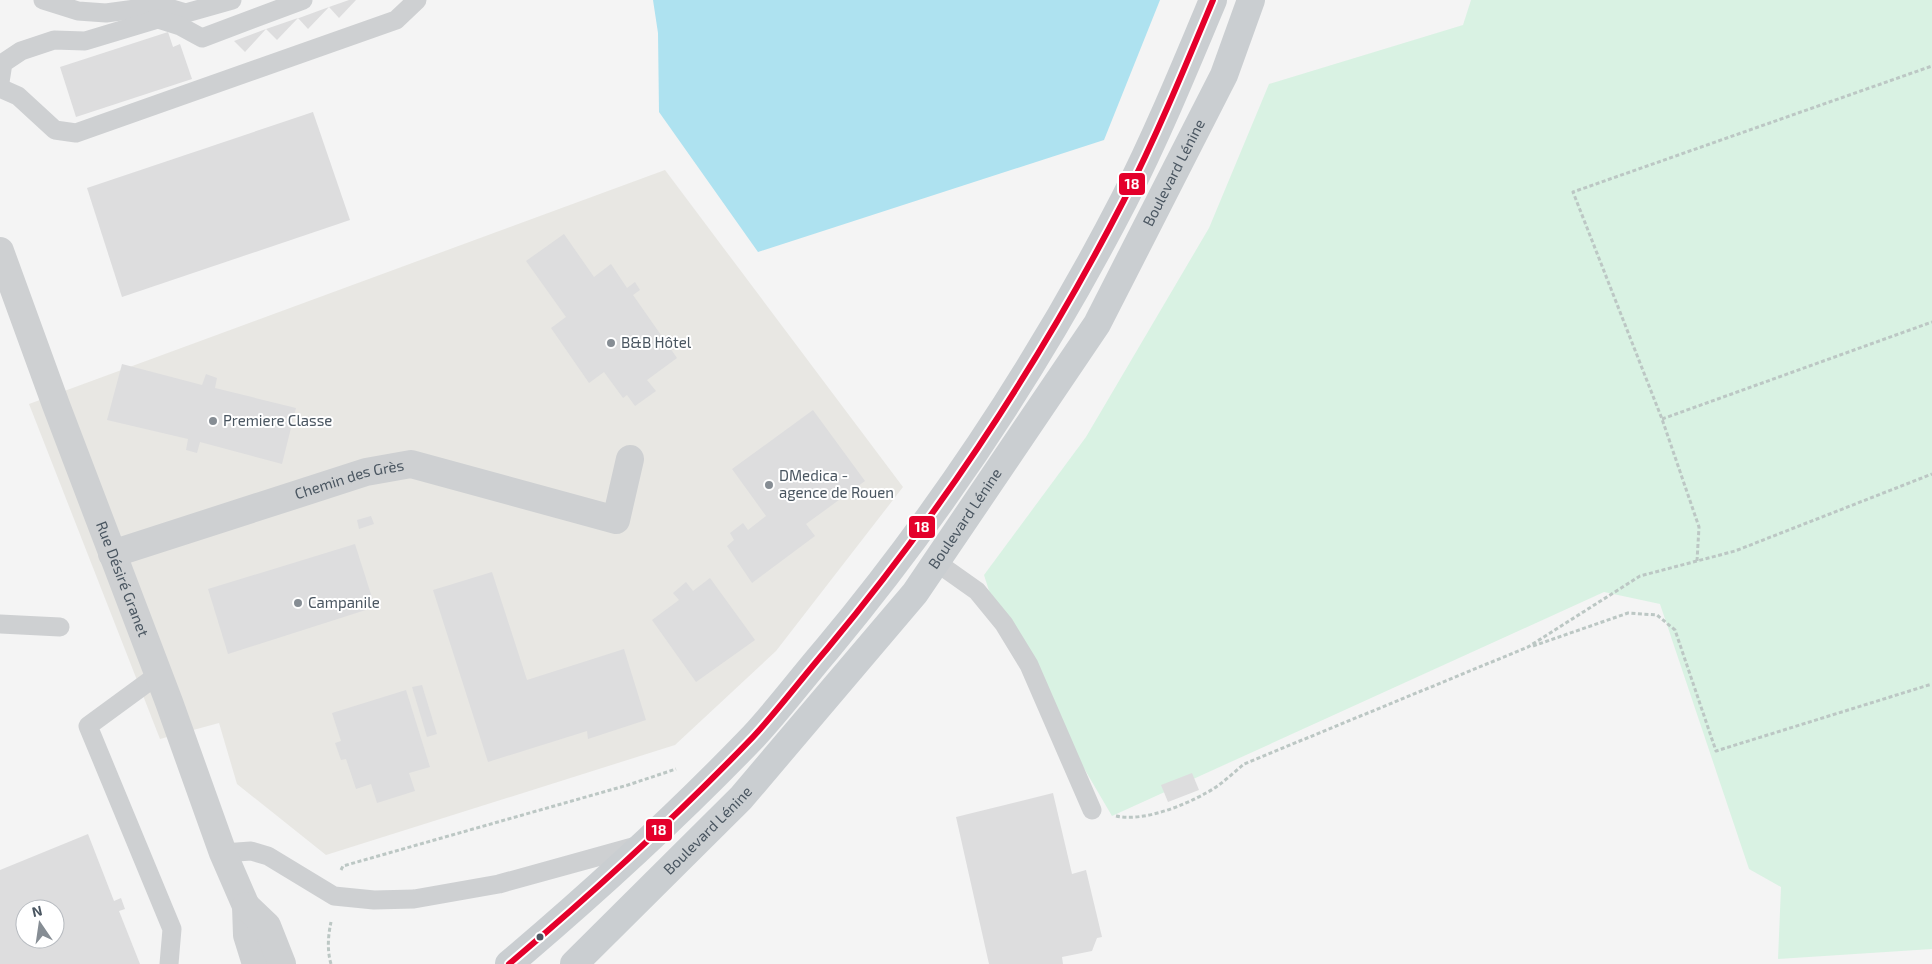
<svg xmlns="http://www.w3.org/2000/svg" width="1932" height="964" font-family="'Exo 2',sans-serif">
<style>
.commercial{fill:#e8e7e3}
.green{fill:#d9f2e3}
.water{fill:#aee2f0}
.building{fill:#ddddde;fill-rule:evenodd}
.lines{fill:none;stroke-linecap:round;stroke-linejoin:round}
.path{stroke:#bcc7c4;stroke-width:3;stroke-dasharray:4 2.5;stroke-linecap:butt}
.service{stroke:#ced0d2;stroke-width:19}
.minor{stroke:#ced0d2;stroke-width:28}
.primary{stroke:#caced1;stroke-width:28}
.bus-1-casing{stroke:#fff;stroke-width:10}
.bus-1{stroke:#e4002b;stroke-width:6}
.poi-dot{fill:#868d94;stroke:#fff;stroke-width:2}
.bus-dot{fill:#4a5661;stroke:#fff;stroke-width:2}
.labels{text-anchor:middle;stroke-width:4;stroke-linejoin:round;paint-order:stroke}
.street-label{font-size:15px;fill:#4a5661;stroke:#fff}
.poi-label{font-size:15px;fill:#4a5661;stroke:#fff;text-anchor:start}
.line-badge{stroke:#fff;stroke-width:2}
.badge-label{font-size:14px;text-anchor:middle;font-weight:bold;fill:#fff}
</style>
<rect width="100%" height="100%" fill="#f4f4f4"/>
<!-- commercial -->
<path class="commercial" d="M 665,170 L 903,487 L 776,651 L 675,745 L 326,855 L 237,784 L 219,723 L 160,739 L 29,404 Z"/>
<!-- green -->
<path class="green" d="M 1471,0 L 1932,0 L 1932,949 L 1778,959 L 1781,887 L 1749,869 L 1660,604 L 1604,592 L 1112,816 L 1000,625 L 984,575 L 1086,437 L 1209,228 L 1269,84 L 1463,25 Z"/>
<!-- water -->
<path class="water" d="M 653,0 L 1160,0 L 1104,140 L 758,252 L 659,112 L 658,33 Z"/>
<!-- building -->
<g class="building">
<path d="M 349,0 L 356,0 L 339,18 L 329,7 Z"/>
<path d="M 329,7 L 308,29 L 298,18 L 299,18 Z"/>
<path d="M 298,18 L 277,40 L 266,29 Z"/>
<path d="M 266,29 L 245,52 L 234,41 Z"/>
<path d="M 168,32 L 173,47 L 180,44 L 192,79 L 76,117 L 60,67 Z"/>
<path d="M 313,112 L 350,220 L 122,297 L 87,188 Z"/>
<path d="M 564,234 L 594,277 L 611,264 L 627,288 L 635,282 L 640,290 L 633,295 L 677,358 L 647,380 L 656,391 L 635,406 L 627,395 L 623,398 L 604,372 L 589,383 L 551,328 L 566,317 L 526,261 Z"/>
<path d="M 122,364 L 202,385 L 206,374 L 217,378 L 215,388 L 296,408 L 282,464 L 200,442 L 197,453 L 186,450 L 188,439 L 107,420 Z"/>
<path d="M 813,410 L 865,481 L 806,524 L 815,536 L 752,583 L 727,546 L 734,540 L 730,533 L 743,523 L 748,530 L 766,516 L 732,469 Z"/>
<path d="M 371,516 L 374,524 L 359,529 L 357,520 Z"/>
<path d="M 355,544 L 375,607 L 228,654 L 208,589 Z"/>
<path d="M 492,572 L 527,680 L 624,649 L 646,720 L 588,739 L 587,731 L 488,762 L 433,590 Z"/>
<path d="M 710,578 L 755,640 L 696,682 L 652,620 L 679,600 L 673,593 L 686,582 L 693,591 Z"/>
<path d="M 422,685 L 437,734 L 427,737 L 412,687 Z"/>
<path d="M 406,690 L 430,767 L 409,773 L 415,791 L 377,803 L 371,784 L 356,789 L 346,759 L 341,760 L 335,743 L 341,741 L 332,713 Z"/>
<path d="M 1192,773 L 1199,790 L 1168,802 L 1161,785 Z"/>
<path d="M 1053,793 L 1072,874 L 1086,870 L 1102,937 L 1097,938 L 1092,951 L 1062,957 L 1063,964 L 989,964 L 956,817 Z"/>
<path d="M 88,834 L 114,901 L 121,898 L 125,909 L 119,911 L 140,964 L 0,964 L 0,870 ZM 25,909 L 55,909 L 55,939 L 25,939 Z"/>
</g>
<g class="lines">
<!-- path -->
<g class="path">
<path d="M 1662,419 L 1932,322"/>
<path d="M 1697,561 L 1699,527 L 1662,419 L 1573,192 L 1932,66"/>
<path d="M 1533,646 L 1628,613 L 1657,615 L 1675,630 L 1716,751 L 1932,684"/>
<path d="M 1116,816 C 1143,822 1183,806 1206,793 C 1220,786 1232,774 1244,764 L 1528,647 L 1640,576 L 1735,551 L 1932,474"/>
<path d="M 341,870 L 343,866 L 628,785 L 676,769"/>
<path d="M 331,964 C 327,950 328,936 331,922"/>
</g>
<!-- service -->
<g class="service">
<path d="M 43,0 L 78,11 L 106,13 L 135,9 L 155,4 L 186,13 L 232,0"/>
<path d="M 0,82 L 3,63 L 21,51 L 54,40 L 85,41 L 158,19 L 180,26 L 202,38 L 303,0"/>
<path d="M 0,88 L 18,96 L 55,130 L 76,133 L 396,20 L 417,0"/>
<path d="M 936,562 L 977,591 L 1004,624 L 1029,665 L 1092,810"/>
<path d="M 0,624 L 60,627"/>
<path d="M 159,674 L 88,726 L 172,929 L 169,964"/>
<path d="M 223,853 L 251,851 L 268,856 L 334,896 L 374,900 L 414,899 L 499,884 L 640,845"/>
</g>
<!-- minor -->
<g class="minor">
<path id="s1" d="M 0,251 L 56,405 L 169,702 L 223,853 L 246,906 L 247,935 L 256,964"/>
<path id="s2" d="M 112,554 L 366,472 L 411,464 L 616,520 L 630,459"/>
<path d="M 246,906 L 267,926 L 282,964"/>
</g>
<!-- primary -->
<g class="primary">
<path d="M 509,964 C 594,892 676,817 753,737 C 779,709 802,678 827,649 C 942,511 1042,359 1124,200 C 1157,135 1185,67 1213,0"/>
<path id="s3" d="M 574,964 L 741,798 L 915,593 L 1097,324 L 1224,75 L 1251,0"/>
</g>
<defs>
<path id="bus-1" d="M 509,964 C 594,892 676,817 753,737 C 779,709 802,678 827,649 C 942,511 1042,359 1124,200 C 1157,135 1185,67 1213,0"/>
</defs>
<!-- bus-1 casing -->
<use href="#bus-1" class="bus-1-casing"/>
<!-- bus-1 -->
<use href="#bus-1" class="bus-1"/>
</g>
<!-- markers -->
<g class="poi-dot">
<circle cx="611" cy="343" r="5"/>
<circle cx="213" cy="421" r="5"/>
<circle cx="769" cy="485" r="5"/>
<circle cx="298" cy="603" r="5"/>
</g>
<circle class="bus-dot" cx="540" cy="937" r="4.5"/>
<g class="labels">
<!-- street labels -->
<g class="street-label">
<text dy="5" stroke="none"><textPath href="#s3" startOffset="999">Boulevard Lénine</textPath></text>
<text dy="5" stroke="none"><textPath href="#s2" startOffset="249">Chemin des Grès</textPath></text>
<text dy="5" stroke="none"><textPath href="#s3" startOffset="594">Boulevard Lénine</textPath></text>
<text dy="5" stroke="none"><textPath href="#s1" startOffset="350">Rue Désiré Granet</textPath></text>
<text dy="5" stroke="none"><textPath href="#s3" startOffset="189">Boulevard Lénine</textPath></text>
</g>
<!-- poi labels -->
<g class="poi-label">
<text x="621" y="348">B&amp;B Hôtel</text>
<text x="223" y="426">Premiere Classe</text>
<text x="779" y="481">DMedica -<tspan x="779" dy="17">agence de Rouen</tspan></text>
<text x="308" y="608">Campanile</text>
</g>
</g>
<g class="line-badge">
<rect x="1118" y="172" width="28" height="24" rx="5" fill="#e4002b"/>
<rect x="908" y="515" width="28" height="24" rx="5" fill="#e4002b"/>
<rect x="645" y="818" width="28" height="24" rx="5" fill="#e4002b"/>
</g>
<g class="badge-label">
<text x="1132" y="189">18</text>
<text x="922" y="532">18</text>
<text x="659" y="835">18</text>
</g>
<!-- north arrow -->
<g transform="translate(40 924) rotate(347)"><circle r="24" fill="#ffffff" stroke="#b7bbc0"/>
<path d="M0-4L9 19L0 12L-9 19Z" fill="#868d94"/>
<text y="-8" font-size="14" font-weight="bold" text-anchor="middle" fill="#4a5661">N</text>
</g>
</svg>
